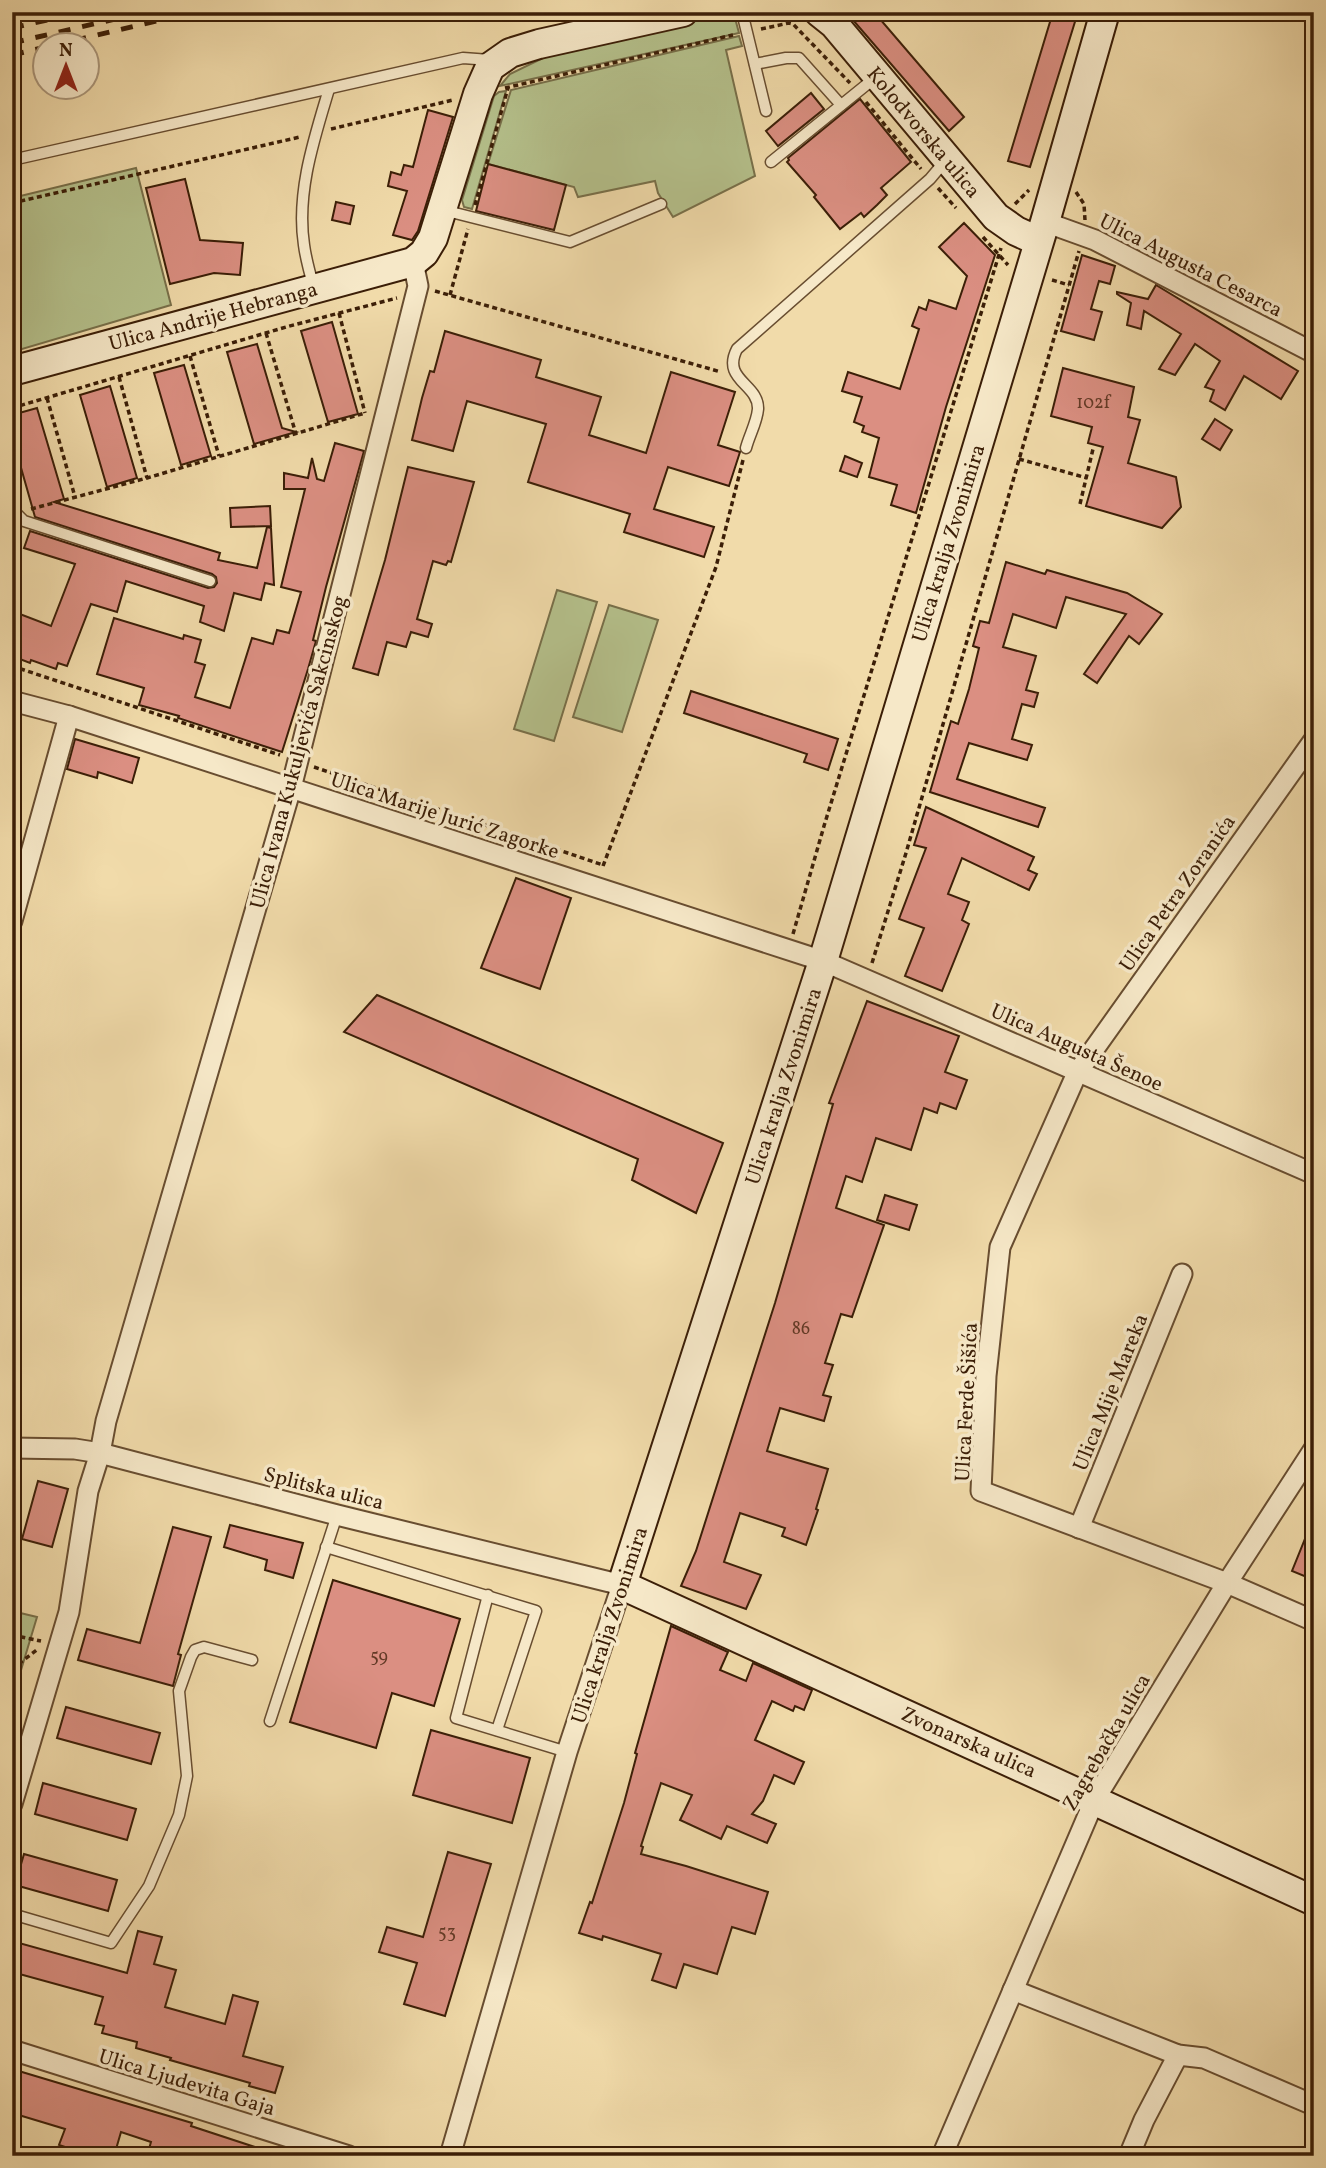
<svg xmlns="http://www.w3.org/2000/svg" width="1326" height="2168" font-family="Vollkorn,serif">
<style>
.green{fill:#b5c18c;stroke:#78704a;stroke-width:2}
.building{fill:#db8f82;stroke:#3b1e07;stroke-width:2}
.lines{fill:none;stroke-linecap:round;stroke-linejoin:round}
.service-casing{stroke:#684d30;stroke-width:13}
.minor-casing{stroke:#684d30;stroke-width:23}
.secondary-casing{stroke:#3b1e07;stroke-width:32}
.path{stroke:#3b1e07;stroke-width:3.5;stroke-dasharray:5 3.5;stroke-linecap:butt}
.service{stroke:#f6e8c8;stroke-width:10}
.minor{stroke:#f6e8c8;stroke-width:19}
.secondary{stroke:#f6e8c8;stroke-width:28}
.rail{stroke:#3b1e07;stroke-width:5;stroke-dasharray:12 12;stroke-linecap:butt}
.labels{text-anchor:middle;stroke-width:7;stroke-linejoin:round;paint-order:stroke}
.number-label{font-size:18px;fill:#633a26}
.street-label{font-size:21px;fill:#3b1e07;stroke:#f6e8c8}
</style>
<rect width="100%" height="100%" fill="#f1dbaa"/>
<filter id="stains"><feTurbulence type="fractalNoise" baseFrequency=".00286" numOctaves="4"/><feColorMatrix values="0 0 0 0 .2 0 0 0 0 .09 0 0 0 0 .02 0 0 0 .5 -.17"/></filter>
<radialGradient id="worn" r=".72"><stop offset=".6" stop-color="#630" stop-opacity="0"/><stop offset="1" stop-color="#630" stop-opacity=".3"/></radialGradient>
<!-- green -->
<g class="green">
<path d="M 724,14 L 731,14 L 735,18 L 739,33 L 500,86 L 510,74 L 549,55 Z"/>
<path d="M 739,36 L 742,46 L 726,50 L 755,176 L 673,217 L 658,193 L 655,181 L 578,197 L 574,187 L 488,164 L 511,90 Z"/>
<path d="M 506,91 L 472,209 L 464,207 L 462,200 L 494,96 L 499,92 Z"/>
<path d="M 136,168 L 171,305 L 12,352 L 12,198 Z"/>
<path d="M 557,590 L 597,602 L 554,741 L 514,729 Z"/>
<path d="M 609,605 L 658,620 L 622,732 L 573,717 Z"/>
<path d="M 12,1611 L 37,1617 L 12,1700 Z"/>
</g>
<!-- building -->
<g class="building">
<path d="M 846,12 L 874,12 L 964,117 L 949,131 Z"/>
<path d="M 1053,12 L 1078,12 L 1030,167 L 1008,161 Z"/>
<path d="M 811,93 L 824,109 L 778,146 L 766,131 Z"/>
<path d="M 860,99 L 911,162 L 881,188 L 887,195 L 877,205 L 864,217 L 861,213 L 840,229 L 814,197 L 816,195 L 787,162 L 789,160 L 788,158 Z"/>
<path d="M 428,110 L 453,117 L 418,231 L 412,240 L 393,235 L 407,191 L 388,186 L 391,172 L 401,175 L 404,165 L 413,167 Z"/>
<path d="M 488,164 L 566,185 L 554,230 L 476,211 Z"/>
<path d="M 185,179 L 200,240 L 243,243 L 240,275 L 214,273 L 170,284 L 146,188 Z"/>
<path d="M 336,202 L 354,206 L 350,224 L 332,220 Z"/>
<path d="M 964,223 L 995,255 L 946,407 L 916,513 L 891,505 L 897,485 L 869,477 L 879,438 L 862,432 L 864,426 L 854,422 L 862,397 L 842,391 L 848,372 L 900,389 L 919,329 L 912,326 L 919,307 L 926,310 L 929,300 L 956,309 L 967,276 L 939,247 Z"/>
<path d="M 1082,255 L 1115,266 L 1110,284 L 1099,281 L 1091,309 L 1102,312 L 1094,340 L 1061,331 Z"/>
<path d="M 1156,285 L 1298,371 L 1281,399 L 1244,376 L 1225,410 L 1210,401 L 1214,390 L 1205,387 L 1220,361 L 1195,344 L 1175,375 L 1159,369 L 1181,334 L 1144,311 L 1141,329 L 1127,325 L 1131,303 L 1117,294 L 1117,292 L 1148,299 Z"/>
<path d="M 332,322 L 358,414 L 328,422 L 301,331 Z"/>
<path d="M 445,331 L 541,360 L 536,377 L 601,397 L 589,435 L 646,453 L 671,372 L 735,392 L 718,445 L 740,452 L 729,486 L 668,467 L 654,509 L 714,527 L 704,557 L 624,532 L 630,514 L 528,482 L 546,424 L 467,401 L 453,451 L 412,440 L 422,398 L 430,371 L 434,372 Z"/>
<path d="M 257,344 L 282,428 L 296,432 L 254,444 L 227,352 Z"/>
<path d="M 184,365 L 211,456 L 181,465 L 154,373 Z"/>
<path d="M 1063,368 L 1134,387 L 1128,417 L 1140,420 L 1128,463 L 1176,477 L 1181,507 L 1162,528 L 1086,506 L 1103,447 L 1088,443 L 1092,427 L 1051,416 Z"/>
<path d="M 110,386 L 137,478 L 107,487 L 80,395 Z"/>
<path d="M 37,408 L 64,499 L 54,502 L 220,553 L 218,560 L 257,568 L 267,527 L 271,528 L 274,585 L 265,583 L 261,600 L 234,593 L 224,631 L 200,622 L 204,606 L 126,581 L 117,612 L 91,604 L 67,666 L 58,663 L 56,669 L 31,660 L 30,663 L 12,656 L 12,611 L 51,626 L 75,564 L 24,548 L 30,531 L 208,588 L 214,587 L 217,583 L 216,577 L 212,574 L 35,517 L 12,436 L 12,415 Z"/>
<path d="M 1215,419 L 1232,430 L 1220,450 L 1202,439 Z"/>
<path d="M 335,443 L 364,451 L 326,587 L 313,640 L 316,641 L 308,669 L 282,752 L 178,718 L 179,716 L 139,705 L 144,688 L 97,674 L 114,618 L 183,639 L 184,635 L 201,640 L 195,662 L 205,665 L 195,697 L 230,708 L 252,638 L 273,644 L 277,630 L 289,633 L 301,592 L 281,587 L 305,489 L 284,489 L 284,473 L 308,478 L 312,458 L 317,479 L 324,481 Z"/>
<path d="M 845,456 L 862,463 L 857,477 L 840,471 Z"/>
<path d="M 408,467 L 474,482 L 451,562 L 448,561 L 446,565 L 433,561 L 417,619 L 432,624 L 428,637 L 411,632 L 406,647 L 387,642 L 378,675 L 353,668 L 385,560 Z"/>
<path d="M 270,506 L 271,526 L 231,527 L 230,508 Z"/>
<path d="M 1006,562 L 1045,574 L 1047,570 L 1127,593 L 1162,614 L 1139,644 L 1129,636 L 1097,683 L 1084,674 L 1126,614 L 1066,597 L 1056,628 L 1013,614 L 1003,647 L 1036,656 L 1026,690 L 1038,693 L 1034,707 L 1022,704 L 1012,739 L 1032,745 L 1027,760 L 969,743 L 957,779 L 1045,808 L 1038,827 L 930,792 L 951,721 L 958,724 L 969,689 L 979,648 L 973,646 L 980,621 L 989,623 Z"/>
<path d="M 691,691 L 838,739 L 828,770 L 804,762 L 807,754 L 684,713 Z"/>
<path d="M 75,739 L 139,758 L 132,783 L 98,772 L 97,778 L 67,769 Z"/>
<path d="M 926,807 L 1034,857 L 1028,870 L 1037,874 L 1029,890 L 962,858 L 948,894 L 969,902 L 962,920 L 969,924 L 942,991 L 905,976 L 924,928 L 899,919 L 926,848 L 914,845 Z"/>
<path d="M 516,878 L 571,898 L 540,989 L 481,968 Z"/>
<path d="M 377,995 L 723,1143 L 696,1213 L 632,1180 L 638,1159 L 344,1032 Z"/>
<path d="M 867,1001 L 959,1036 L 945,1072 L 967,1080 L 956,1109 L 940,1103 L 937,1113 L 924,1108 L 911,1150 L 876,1138 L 862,1182 L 846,1176 L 836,1208 L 884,1225 L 852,1317 L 841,1314 L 825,1363 L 833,1365 L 823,1395 L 831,1397 L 824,1421 L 780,1408 L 767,1451 L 828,1469 L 816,1509 L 818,1510 L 806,1545 L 782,1536 L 785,1528 L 740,1513 L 724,1562 L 761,1575 L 746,1609 L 681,1586 L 696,1551 L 775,1303 L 833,1104 L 829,1103 Z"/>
<path d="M 885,1195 L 917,1205 L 909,1230 L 877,1220 Z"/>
<path d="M 38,1481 L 68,1489 L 52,1547 L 22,1539 Z"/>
<path d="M 1313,1519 L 1314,1519 L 1314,1580 L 1292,1571 Z"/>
<path d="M 230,1525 L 303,1543 L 293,1578 L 265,1570 L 267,1560 L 224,1547 Z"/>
<path d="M 173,1527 L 211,1537 L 178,1654 L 181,1655 L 173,1686 L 78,1660 L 87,1629 L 140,1643 Z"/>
<path d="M 333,1580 L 460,1619 L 434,1706 L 392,1693 L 376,1748 L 290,1722 Z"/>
<path d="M 671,1626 L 728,1652 L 720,1670 L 746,1681 L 753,1663 L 812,1690 L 804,1710 L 795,1706 L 793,1711 L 772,1701 L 755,1740 L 804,1762 L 794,1784 L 774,1775 L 763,1801 L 752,1814 L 776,1824 L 767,1843 L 727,1826 L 721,1839 L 680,1820 L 692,1795 L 661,1783 L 641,1846 L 643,1847 L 641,1854 L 686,1866 L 768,1892 L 755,1934 L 732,1927 L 717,1974 L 684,1964 L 676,1988 L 652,1980 L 661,1954 L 603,1936 L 602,1940 L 579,1933 L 590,1902 L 592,1903 L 624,1803 L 637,1754 L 635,1753 Z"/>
<path d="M 66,1707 L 160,1733 L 151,1764 L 57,1738 Z"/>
<path d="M 431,1730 L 530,1758 L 512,1823 L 413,1795 Z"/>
<path d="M 43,1783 L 136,1809 L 127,1840 L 35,1814 Z"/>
<path d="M 448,1852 L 491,1864 L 445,2016 L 404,2004 L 417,1963 L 379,1952 L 387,1927 L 423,1937 Z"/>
<path d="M 24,1854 L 117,1880 L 108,1911 L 15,1885 Z"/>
<path d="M 138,1931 L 162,1937 L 154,1964 L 176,1970 L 165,2007 L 225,2024 L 233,1995 L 258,2002 L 243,2056 L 283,2067 L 275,2093 L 249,2086 L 250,2083 L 170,2060 L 171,2058 L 136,2048 L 137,2042 L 102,2033 L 104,2026 L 95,2024 L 103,1997 L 12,1972 L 12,1941 L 127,1973 Z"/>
<path d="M 12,2069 L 192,2123 L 191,2126 L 273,2153 L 273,2156 L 147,2156 L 151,2142 L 121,2132 L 114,2156 L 90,2151 L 89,2155 L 59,2145 L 65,2129 L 12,2113 Z"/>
</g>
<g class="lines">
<defs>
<g id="service">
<path d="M 742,12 L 766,111"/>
<path d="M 755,64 L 786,58 L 799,58 L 841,105"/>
<path d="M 12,160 L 463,58 L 490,60"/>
<path d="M 771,162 L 876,77"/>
<path d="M 443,210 L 570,242 L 661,204"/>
<path d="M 314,288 C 310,274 306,260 304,245 C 296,193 314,139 329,89"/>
<path d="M 746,448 C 749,436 757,422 758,409 C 759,384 721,380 737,349 L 930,179 L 946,160"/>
<path d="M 12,500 L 16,513 L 24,521 L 210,581"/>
<path d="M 326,1547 L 536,1611 L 497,1730"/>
<path d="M 488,1595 L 456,1718 L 567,1752"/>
<path d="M 270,1721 L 337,1515"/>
<path d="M 12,1914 L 111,1943 L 149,1886 L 179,1815 L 187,1776 L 179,1691 L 191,1657 L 195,1650 L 204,1647 L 252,1660"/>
</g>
<g id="minor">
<path d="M 1045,222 L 1095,240 L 1314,353"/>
<path d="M 12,701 L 69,716 L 823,961 L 1314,1174"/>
<path d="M 1314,740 L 1077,1073 L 1000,1247 L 986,1376 L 981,1491 L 1227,1583 L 1314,1621"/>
<path d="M 12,921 L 69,716"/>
<path d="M 12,1448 L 75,1449 L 100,1453 L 337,1515 L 622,1585 L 567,1752 L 450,2156"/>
<path d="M 1079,1528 L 1182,1274"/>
<path d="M 12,1804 L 69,1612 L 88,1491 L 100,1453 L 106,1421 L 291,788 L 418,286 L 413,262"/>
<path d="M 1013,1990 L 1178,2055 L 1204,2058 L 1311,2104"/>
<path d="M 12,2050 L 349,2156"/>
<path d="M 942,2156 L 1095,1799 L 1227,1583 L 1314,1449"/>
<path d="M 1129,2156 L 1144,2120 L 1178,2055"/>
</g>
<g id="secondary">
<path d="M 819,12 L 834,24 L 996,217 L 1016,231 L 1038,241"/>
<path d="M 1105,12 L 1045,222 L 823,961 L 622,1585 L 1314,1901"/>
<path d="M 12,371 L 413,262 L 424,253 L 433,238 L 478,94 L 490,67 L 510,53 L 539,44 L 683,12"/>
</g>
</defs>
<!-- service casing -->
<use href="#service" class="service-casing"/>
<!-- minor casing -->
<use href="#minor" class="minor-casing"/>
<!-- secondary casing -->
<use href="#secondary" class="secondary-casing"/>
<!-- path -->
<g class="path">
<path d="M 761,29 L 789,23 L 793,24 L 850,83"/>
<path d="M 505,88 L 733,35"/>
<path d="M 866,102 L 921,169"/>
<path d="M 331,129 L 453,100"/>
<path d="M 938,188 L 956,208"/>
<path d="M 1076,192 L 1084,204 L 1085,220"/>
<path d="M 12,203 L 300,137"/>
<path d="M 1015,204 L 1029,190"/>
<path d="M 475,205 L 508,88"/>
<path d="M 983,237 L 1008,265"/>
<path d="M 1052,280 L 1069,285"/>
<path d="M 435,291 L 721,372"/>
<path d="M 450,295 L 468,229"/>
<path d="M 339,313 L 365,413"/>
<path d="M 266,333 L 296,434"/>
<path d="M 190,356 L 219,456"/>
<path d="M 119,377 L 147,478"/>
<path d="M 47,398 L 75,497"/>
<path d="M 12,408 L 286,327 L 397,298"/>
<path d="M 1019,459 L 1087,478"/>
<path d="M 1080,504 L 1093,449"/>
<path d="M 31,509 L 147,478 L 365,413"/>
<path d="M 12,666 L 280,755"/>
<path d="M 314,767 L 603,865"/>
<path d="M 603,866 L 716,567 L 743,460"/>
<path d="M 793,934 L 824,826 L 1001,248"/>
<path d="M 872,963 L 906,853 L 1079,251"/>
<path d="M 12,1635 L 41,1641"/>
<path d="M 12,1669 L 38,1649"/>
</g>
<!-- service -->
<use href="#service" class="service"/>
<!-- minor -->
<use href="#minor" class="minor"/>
<!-- secondary -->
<use href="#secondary" class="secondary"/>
<!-- rail -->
<g class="rail">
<path d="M 12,14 L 20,12"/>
<path d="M 12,28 L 82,12"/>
<path d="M 12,43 L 115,19"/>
<path d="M 51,46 L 194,12"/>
<path d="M 12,55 L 46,47"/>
</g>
</g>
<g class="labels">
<!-- number labels -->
<g class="number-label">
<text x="1093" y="408">102f</text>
<text x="801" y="1334">86</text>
<text x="379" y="1662">59</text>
<text x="447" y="1938">53</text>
</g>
<!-- street labels -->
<g class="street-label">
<text transform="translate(924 132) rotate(50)" y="7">Kolodvorska ulica</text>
<text transform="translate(1191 265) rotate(27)" y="7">Ulica Augusta Cesarca</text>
<text transform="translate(213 316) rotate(-15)" y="7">Ulica Andrije Hebranga</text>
<text transform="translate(948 543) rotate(-73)" y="7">Ulica kralja Zvonimira</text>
<text transform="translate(298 752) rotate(-75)" y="7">Ulica Ivana Kukuljevića Sakcinskog</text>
<text transform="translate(445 815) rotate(18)" y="7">Ulica Marije Jurić Zagorke</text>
<text transform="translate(1177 893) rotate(-55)" y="7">Ulica Petra Zoranića</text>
<text transform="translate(1077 1047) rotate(24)" y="7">Ulica Augusta Šenoe</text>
<text transform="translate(783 1086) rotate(-72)" y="7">Ulica kralja Zvonimira</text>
<text transform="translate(1110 1392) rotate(-68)" y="7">Ulica Mije Mareka</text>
<text transform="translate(966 1402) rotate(-87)" y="7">Ulica Ferde Šišića</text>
<text transform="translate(324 1488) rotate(14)" y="7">Splitska ulica</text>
<text transform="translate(609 1625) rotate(-72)" y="7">Ulica kralja Zvonimira</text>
<text transform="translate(969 1742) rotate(24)" y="7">Zvonarska ulica</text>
<text transform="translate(1106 1742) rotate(-60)" y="7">Zagrebačka ulica</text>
<text transform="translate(187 2082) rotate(17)" y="7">Ulica Ljudevita Gaja</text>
</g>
</g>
<!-- margin -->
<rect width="1326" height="2168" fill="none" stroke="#f1dbaa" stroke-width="42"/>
<rect x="14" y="14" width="1298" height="2140" fill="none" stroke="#3b1e07" stroke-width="3.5"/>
<rect x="21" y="21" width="1284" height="2126" fill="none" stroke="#3b1e07" stroke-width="2"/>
<!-- north arrow -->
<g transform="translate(66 66)"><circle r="33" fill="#f6e8c8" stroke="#ab977b" stroke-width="2"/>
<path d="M0-5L12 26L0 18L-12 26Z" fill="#8f2418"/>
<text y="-10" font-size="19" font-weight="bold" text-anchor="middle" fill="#3b1e07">N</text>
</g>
<rect width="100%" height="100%" filter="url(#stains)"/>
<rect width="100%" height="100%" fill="url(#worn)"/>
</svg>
